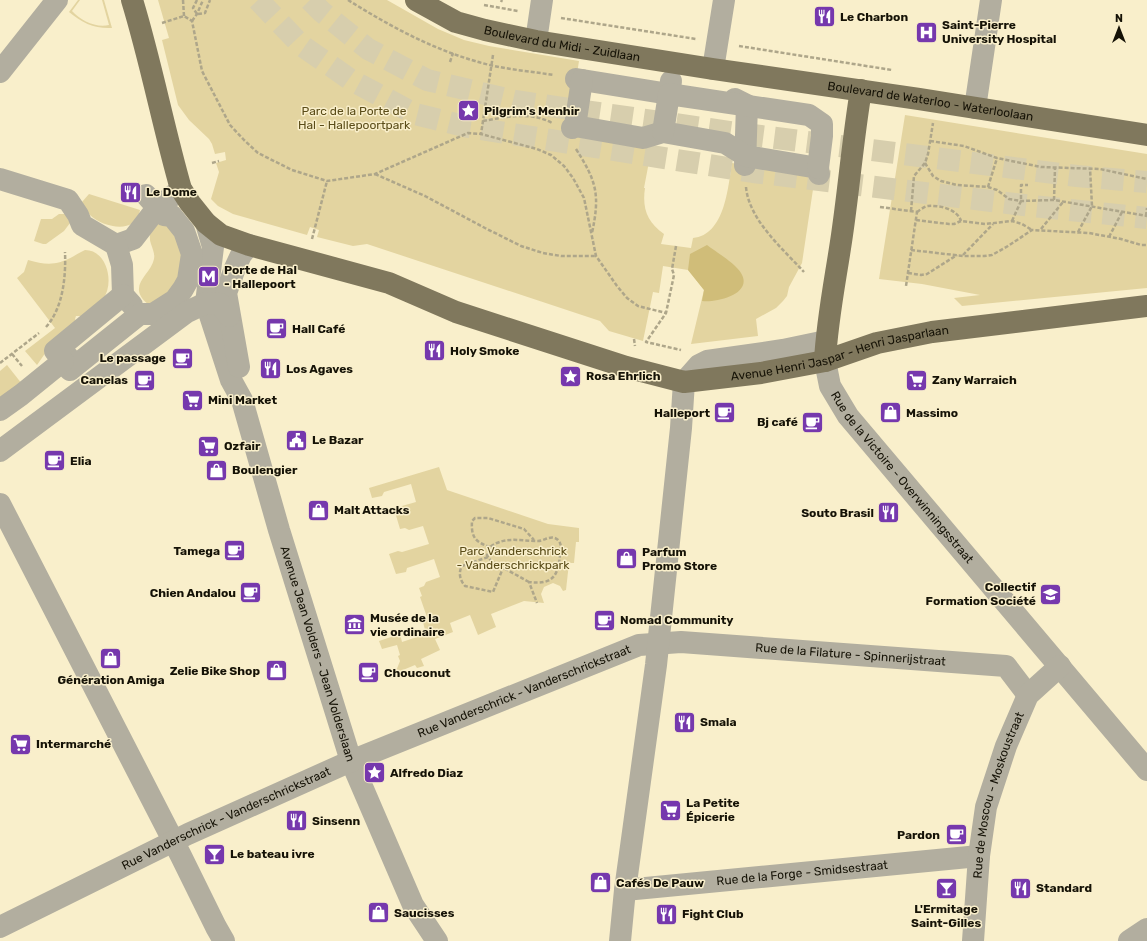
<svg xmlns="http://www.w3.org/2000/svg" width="1147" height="941" font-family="Rubik,sans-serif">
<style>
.green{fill:#e3d4a0}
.water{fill:#d0bd79}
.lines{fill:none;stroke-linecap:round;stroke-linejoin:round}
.highway-tunnel{stroke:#d7cead;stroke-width:22;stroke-dasharray:22 11;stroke-linecap:butt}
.path{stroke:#aea68a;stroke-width:2.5;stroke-dasharray:4 2;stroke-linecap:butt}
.minor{stroke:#b2ae9f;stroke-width:22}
.major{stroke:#80785d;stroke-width:22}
.labels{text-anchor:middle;stroke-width:3;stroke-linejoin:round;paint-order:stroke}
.poi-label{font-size:12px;font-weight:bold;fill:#151206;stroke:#f9efcb;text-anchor:start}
.street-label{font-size:12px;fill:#151206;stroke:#f9efcb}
.park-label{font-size:12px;fill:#5a4c18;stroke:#f9efcb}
</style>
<rect width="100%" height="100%" fill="#f9efcb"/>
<!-- green -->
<g class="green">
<path d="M 78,0 L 80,0 L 72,11 C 81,21 96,28 109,25 L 102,0 L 104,0 L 112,28 C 95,29 82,23 69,12 Z"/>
<path d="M 158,0 L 387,0 L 438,29 L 464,40 L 489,46 L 579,61 L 569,124 L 652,146 L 644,188 L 645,188 C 642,208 647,222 664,234 L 661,244 L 691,248 L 693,238 C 725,235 728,187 732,163 L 815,176 L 802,263 L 789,287 L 787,296 L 783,301 L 776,308 L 756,319 L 758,336 L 691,344 L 704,290 L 688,270 L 663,266 L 659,293 L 653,292 L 643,341 L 609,331 L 600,321 L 367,244 L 353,246 L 317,237 L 319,230 L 310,227 L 307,235 L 233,214 L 218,206 L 211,199 L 219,172 L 216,163 L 226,160 L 225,152 L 215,154 L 212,144 L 209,139 L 189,120 L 178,105 L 162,40 L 169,38 Z"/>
<path d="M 905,115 L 1147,154 L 1147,288 L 962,306 L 954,298 L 980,295 L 922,284 L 879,279 Z"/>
<path d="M 89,194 L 140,210 C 136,235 104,228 90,215 C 87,212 84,206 82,202 Z"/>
<path d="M 59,214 L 67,214 L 70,223 L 64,231 L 46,244 L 43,244 L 34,241 L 41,219 L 52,219 Z"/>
<path d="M 159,216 L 183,242 L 181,284 L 149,305 C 125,286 151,275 154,259 C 155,254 153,250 151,244 C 147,233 154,225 159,216 Z"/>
<path d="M 85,250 C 107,250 115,283 103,299 C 98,306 87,311 81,316 L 76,316 L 75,319 L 76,321 L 46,352 L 37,365 L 25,351 L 55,328 L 17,278 L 24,272 L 28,260 C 46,265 56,266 74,256 C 77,254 81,252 85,250 Z"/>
<path d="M 7,365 L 22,384 L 0,404 L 0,371 Z"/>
<path d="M 439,467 L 447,490 L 548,524 L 579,528 L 579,542 L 576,542 L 574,563 L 569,563 L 566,590 L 563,591 L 560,586 L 553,583 L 544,587 L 541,594 L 544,603 L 524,601 L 491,614 L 496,627 L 478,635 L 470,615 L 450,623 L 453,632 L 435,639 L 440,650 L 421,659 L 424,666 L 417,668 L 415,665 L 403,670 L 406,676 L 398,678 L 394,676 L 396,673 L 396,671 L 400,661 L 398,656 L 400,655 L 397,645 L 382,649 L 379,641 L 400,634 L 402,642 L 426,634 L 423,622 L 428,620 L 420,597 L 422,596 L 419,588 L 424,586 L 426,582 L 440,577 L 434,559 L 407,568 L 406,572 L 396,574 L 389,554 L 398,551 L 402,552 L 429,544 L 423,526 L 409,530 L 405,528 L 400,529 L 395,512 L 400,510 L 402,506 L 416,502 L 411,484 L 384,492 L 382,496 L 372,498 L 369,488 Z"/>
</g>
<!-- water -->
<path class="water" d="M 707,245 C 716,252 735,263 741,273 C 754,294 716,303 702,301 L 704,290 L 688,270 L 690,254 Z"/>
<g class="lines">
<!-- highway-tunnel -->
<g class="highway-tunnel">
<path d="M 258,0 L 301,45 L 351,80 L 415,114 L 468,127 L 753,172 L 1032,206 L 1147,218"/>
<path d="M 310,0 L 322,12 L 368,49 L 427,80 L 515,101 L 737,133 L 1077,176 L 1147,182"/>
</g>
<!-- path -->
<g class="path">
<path d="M 183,0 L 184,16"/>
<path d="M 197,0 L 193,8 L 197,14"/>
<path d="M 348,0 C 388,25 430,48 475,61 C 500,69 528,71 554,75"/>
<path d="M 501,2 L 502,0"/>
<path d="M 484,5 L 518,11"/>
<path d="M 198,14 L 205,13 L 210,0"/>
<path d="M 561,18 L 696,39"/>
<path d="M 192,21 L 197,14 L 203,0"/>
<path d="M 162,23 L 184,16 L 192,21 L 202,71 L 230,125 L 244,140 L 258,153 L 292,170 L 327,181 L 375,174 L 468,133 L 481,134"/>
<path d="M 739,46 L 892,70"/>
<path d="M 493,55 L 481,134 L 537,149 L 551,155 L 564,166 L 573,178 L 584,198 L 596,256 L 617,286 L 627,298 L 638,306 L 666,313"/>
<path d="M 450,62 L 453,53"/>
<path d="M 483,121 C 506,117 530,111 552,123"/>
<path d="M 930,141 L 964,146 L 997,158 L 1041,167 L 1100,169 L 1147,179"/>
<path d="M 576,149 C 597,182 600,195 592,233"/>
<path d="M 212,163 L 219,161"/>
<path d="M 925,163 L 933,176 L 941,181 L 957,185 L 988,187 L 997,190 L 1009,199 L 1021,201 L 1054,200 L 1147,216"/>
<path d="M 375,174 L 425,196 L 485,228 L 521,246 L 543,253 L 561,256 L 596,256"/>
<path d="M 746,187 C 749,220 782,248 804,272"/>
<path d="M 988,187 L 997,158"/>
<path d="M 1054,200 L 1055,168"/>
<path d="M 880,207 L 917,212 L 906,286"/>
<path d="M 911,211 L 914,176 L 925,163 L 928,154 L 933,123"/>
<path d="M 917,212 C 920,210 925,206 928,206 C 940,205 957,209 961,221"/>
<path d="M 1146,216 L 1147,208"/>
<path d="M 916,220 L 949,224 L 954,224 L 961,221 L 985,224 L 1012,221 L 1022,224 L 1032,230"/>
<path d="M 1012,221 L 1021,201 L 1021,185 L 1028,185"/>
<path d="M 1041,229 L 1063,202"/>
<path d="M 1078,232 L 1092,206 L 1090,168"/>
<path d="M 1109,237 L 1122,212"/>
<path d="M 312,239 L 327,181"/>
<path d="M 676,246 L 672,269 L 674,275 L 666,313 L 646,342 L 681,350"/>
<path d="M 911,250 L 963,256 L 984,256 L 992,255 L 1008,246 L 1032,230 L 1089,233 L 1121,239 L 1141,245 L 1147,245"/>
<path d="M 963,255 L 993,224"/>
<path d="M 908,273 L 921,275 L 927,274 L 957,255"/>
<path d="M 46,327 C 63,308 66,277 65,252"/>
<path d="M 634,339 L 635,346"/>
<path d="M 12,354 L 22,366"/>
<path d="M 0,363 L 39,333"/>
<path d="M 490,547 C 475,542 471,537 472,521 L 475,518 L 488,518 L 524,529 L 534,540"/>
<path d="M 488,557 L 462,566 C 458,573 460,580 465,586 L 493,592 L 503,568"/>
<path d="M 529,582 L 491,561 L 487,555 L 490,547 C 505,536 520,541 538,541 C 544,541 552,534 558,540 C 562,544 561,550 560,555 C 558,577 552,585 529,582 L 537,603"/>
</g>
<!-- minor -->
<g class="minor">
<path d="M 536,41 L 542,0"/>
<path d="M 713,69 L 724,0"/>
<path d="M 0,72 L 57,0"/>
<path d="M 576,79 L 669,94 L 671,81"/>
<path d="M 735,99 L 747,105 L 745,165"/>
<path d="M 975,108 L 991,0"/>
<path d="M 575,126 L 582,80"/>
<path d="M 572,128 L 575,126 L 643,138 L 663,132 L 725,143 L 746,156 L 818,168 L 819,174"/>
<path d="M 663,132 L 669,94 L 809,115 L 822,124 L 822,136 L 818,168"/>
<path d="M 0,179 L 68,200 L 78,215 L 82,225 L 116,245 L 133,239 L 157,208 L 181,189"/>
<path id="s1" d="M 206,223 L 213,247 L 206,303 L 231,380 L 242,400 L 279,530 L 351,761 L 413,905 L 437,941"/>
<path d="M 116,245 L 122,265 L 123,295 L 132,305"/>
<path d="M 68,357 L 63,361 L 70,370 L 140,314 L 153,314 L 175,300 L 183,289 L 188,280 L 192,254 L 184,231 L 172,216 L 164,215 L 146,195"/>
<path id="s2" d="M 825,361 L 830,386 L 848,416 L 1147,770"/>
<path d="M 239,367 L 226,293 L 235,268 L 241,255 L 249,245"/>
<path d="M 0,410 L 21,395 L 63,361 L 55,351 L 123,295"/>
<path d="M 0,451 L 187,312 L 206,303 L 220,304 L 229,316"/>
<path d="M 0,504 L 181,856 L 216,927 L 224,941"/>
<path id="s3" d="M 625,890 L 979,856"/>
<path id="s4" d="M 0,927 L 188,834 L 351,761 L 639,645 L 681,642 L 1006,666 L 1028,695"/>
<path d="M 620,941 L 625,890 L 656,665 L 681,428 L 684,382 L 699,365 L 707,361 L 783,350 L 826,341"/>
<path id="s5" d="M 973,941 L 979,856 L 986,807 L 1006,746 L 1028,695 L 1060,666"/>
<path d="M 1129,941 L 1147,929"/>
</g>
<!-- major -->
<g class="major">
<path id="s6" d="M 132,0 C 151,62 163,126 181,189 L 190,203 L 206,223 L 221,235 L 249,245 L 389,283 L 456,312 L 626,367 L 684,382 L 761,373 L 825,361 L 877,343 L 932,332 L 1147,306"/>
<path id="s7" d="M 416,0 L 456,22 L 485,30 L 536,41 L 713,69 L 919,99 L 1147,135"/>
<path d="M 825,361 C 827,319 836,277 842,235 C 849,187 853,138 861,90"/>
</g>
</g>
<!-- icons -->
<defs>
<symbol id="restaurant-square" viewBox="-11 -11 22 22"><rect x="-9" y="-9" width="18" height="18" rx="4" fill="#7638ad" stroke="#f9efcb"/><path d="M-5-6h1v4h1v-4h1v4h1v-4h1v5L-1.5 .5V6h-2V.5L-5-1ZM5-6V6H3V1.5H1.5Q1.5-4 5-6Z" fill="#fff"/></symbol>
<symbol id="hospital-square" viewBox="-11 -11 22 22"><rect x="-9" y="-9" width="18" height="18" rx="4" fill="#7638ad" stroke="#f9efcb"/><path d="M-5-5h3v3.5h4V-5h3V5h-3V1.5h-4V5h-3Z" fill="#fff"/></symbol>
<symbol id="sight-square" viewBox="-11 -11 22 22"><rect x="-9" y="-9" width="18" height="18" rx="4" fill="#7638ad" stroke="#f9efcb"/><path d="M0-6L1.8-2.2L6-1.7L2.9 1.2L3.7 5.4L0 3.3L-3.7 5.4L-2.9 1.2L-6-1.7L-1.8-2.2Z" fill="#fff"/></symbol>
<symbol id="metro-square" viewBox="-11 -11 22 22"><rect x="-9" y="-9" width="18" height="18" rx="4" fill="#7638ad" stroke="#f9efcb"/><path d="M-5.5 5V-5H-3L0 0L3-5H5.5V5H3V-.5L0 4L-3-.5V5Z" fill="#fff"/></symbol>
<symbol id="cafe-square" viewBox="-11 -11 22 22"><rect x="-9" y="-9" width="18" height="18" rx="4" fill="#7638ad" stroke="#f9efcb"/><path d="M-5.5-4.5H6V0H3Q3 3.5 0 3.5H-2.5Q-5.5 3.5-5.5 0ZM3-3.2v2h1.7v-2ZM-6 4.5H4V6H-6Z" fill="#fff"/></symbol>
<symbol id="supermarket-square" viewBox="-11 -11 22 22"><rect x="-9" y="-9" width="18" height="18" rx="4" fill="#7638ad" stroke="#f9efcb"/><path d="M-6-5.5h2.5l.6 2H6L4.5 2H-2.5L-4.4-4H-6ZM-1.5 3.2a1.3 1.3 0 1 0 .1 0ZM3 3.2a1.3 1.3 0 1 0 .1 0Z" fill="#fff"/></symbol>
<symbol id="shop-square" viewBox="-11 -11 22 22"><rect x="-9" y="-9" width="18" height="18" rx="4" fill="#7638ad" stroke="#f9efcb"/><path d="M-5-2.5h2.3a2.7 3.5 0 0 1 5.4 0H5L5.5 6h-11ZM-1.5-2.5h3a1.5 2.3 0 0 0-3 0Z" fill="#fff"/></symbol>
<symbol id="civic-square" viewBox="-11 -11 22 22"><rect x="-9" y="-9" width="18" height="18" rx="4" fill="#7638ad" stroke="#f9efcb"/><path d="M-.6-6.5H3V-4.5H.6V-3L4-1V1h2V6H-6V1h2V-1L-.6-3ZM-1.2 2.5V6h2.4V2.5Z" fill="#fff"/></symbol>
<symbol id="school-square" viewBox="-11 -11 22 22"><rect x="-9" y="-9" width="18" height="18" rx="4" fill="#7638ad" stroke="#f9efcb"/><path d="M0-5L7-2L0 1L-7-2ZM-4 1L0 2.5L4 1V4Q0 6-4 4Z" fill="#fff"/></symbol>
<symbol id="museum-square" viewBox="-11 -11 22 22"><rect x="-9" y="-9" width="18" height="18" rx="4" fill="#7638ad" stroke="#f9efcb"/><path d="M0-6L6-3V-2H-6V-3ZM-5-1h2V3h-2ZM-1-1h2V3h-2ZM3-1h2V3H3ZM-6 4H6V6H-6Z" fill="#fff"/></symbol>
<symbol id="bar-square" viewBox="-11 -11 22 22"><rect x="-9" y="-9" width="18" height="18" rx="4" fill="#7638ad" stroke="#f9efcb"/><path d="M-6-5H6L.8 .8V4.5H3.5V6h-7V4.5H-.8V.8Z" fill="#fff"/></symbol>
</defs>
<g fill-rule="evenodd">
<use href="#restaurant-square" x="812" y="4" width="25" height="25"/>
<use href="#hospital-square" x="914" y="20" width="25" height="25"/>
<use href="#sight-square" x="456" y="98" width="25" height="25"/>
<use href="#restaurant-square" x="118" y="180" width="25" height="25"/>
<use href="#metro-square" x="196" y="264" width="25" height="25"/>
<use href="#cafe-square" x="264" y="316" width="25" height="25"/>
<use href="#restaurant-square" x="422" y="338" width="25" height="25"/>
<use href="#cafe-square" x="170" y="346" width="25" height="25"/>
<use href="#restaurant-square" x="258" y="356" width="25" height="25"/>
<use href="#sight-square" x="558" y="364" width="25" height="25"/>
<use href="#cafe-square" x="132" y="368" width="25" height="25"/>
<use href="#supermarket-square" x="904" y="368" width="25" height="25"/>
<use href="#supermarket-square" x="180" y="388" width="25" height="25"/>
<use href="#cafe-square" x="712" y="400" width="25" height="25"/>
<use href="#shop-square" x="878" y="400" width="25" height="25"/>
<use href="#cafe-square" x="800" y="410" width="25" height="25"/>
<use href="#civic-square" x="284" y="428" width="25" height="25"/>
<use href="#supermarket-square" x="196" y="434" width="25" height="25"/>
<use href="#cafe-square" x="42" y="448" width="25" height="25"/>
<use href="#shop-square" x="204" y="458" width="25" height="25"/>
<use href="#shop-square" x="306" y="498" width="25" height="25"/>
<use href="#restaurant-square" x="876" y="500" width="25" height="25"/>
<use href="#cafe-square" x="222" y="538" width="25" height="25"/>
<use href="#shop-square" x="614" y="546" width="25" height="25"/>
<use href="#cafe-square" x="238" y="580" width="25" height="25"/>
<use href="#school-square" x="1038" y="582" width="25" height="25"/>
<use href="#cafe-square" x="592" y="608" width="25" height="25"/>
<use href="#museum-square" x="342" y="612" width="25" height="25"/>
<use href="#shop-square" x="98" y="646" width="25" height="25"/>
<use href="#shop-square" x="264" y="658" width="25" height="25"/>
<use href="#cafe-square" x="356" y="660" width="25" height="25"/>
<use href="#restaurant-square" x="672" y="710" width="25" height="25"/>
<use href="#supermarket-square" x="8" y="732" width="25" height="25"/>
<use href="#sight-square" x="362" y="760" width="25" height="25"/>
<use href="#supermarket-square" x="658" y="798" width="25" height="25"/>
<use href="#restaurant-square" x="284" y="808" width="25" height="25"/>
<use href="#cafe-square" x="944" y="822" width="25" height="25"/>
<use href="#bar-square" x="202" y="842" width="25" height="25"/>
<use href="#shop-square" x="588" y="870" width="25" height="25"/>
<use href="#bar-square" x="934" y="876" width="25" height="25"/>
<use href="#restaurant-square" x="1008" y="876" width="25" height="25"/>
<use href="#shop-square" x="366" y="900" width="25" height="25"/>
<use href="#restaurant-square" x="654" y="902" width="25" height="25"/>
</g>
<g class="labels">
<!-- poi labels -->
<g class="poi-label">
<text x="840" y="21">Le Charbon</text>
<text x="942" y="29">Saint-Pierre<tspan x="942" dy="14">University Hospital</tspan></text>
<text x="484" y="115">Pilgrim's Menhir</text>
<text x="146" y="196">Le Dome</text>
<text x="224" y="274">Porte de Hal<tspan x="224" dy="14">- Hallepoort</tspan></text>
<text x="292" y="333">Hall Café</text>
<text x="450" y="355">Holy Smoke</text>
<text x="166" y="362" text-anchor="end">Le passage</text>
<text x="286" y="373">Los Agaves</text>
<text x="586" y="380">Rosa Ehrlich</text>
<text x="128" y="384" text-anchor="end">Canelas</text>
<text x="932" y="384">Zany Warraich</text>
<text x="208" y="404">Mini Market</text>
<text x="710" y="417" text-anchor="end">Halleport</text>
<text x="906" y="417">Massimo</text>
<text x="798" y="426" text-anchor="end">Bj café</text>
<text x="312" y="444">Le Bazar</text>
<text x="224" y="450">Ozfair</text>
<text x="70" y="465">Elia</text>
<text x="232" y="474">Boulengier</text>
<text x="334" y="514">Malt Attacks</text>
<text x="874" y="517" text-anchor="end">Souto Brasil</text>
<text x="220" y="555" text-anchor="end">Tamega</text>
<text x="642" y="556">Parfum<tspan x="642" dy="14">Promo Store</tspan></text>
<text x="1036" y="591" text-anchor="end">Collectif<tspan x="1036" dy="14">Formation Société</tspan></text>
<text x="236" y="597" text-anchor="end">Chien Andalou</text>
<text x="370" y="622">Musée de la<tspan x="370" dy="14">vie ordinaire</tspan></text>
<text x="620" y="624">Nomad Community</text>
<text x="260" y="675" text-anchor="end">Zelie Bike Shop</text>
<text x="384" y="677">Chouconut</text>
<text x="111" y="684" text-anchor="middle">Génération Amiga</text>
<text x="700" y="726">Smala</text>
<text x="36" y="748">Intermarché</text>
<text x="390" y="777">Alfredo Diaz</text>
<text x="686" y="807">La Petite<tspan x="686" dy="14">Épicerie</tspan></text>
<text x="312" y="825">Sinsenn</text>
<text x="940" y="839" text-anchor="end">Pardon</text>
<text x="230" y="858">Le bateau ivre</text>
<text x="616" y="887">Cafés De Pauw</text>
<text x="1036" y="892">Standard</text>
<text x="946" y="913" text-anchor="middle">L'Ermitage<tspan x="946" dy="14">Saint-Gilles</tspan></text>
<text x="394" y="917">Saucisses</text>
<text x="682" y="918">Fight Club</text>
</g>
<!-- street labels -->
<g class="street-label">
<text dy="4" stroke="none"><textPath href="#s7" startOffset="154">Boulevard du Midi - Zuidlaan</textPath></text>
<text dy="4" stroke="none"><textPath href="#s7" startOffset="527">Boulevard de Waterloo - Waterloolaan</textPath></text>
<text dy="4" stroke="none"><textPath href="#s6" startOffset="902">Avenue Henri Jaspar - Henri Jasparlaan</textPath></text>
<text dy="4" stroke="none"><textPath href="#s2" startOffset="142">Rue de la Victoire - Overwinningsstraat</textPath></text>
<text dy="4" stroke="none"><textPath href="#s1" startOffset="450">Avenue Jean Volders - Jean Volderslaan</textPath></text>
<text dy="4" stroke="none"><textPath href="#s4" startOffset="911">Rue de la Filature - Spinnerijstraat</textPath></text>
<text dy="4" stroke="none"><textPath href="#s4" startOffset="575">Rue Vanderschrick - Vanderschrickstraat</textPath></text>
<text dy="4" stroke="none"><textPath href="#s5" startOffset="149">Rue de Moscou - Moskoustraat</textPath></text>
<text dy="4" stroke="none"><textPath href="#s4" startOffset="251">Rue Vanderschrick - Vanderschrickstraat</textPath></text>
<text dy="4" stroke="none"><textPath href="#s3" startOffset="178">Rue de la Forge - Smidsestraat</textPath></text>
</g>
<!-- park labels -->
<g class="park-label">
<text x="354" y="115">Parc de la Porte de<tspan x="354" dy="14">Hal - Hallepoortpark</tspan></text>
<text x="513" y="555">Parc Vanderschrick<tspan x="513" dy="14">- Vanderschrickpark</tspan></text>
</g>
</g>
<!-- north arrow -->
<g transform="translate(1119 28)" stroke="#f9efcb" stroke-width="3" paint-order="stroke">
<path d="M0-3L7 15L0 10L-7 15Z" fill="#151206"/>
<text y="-6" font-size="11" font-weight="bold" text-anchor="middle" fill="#151206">N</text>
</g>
</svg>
